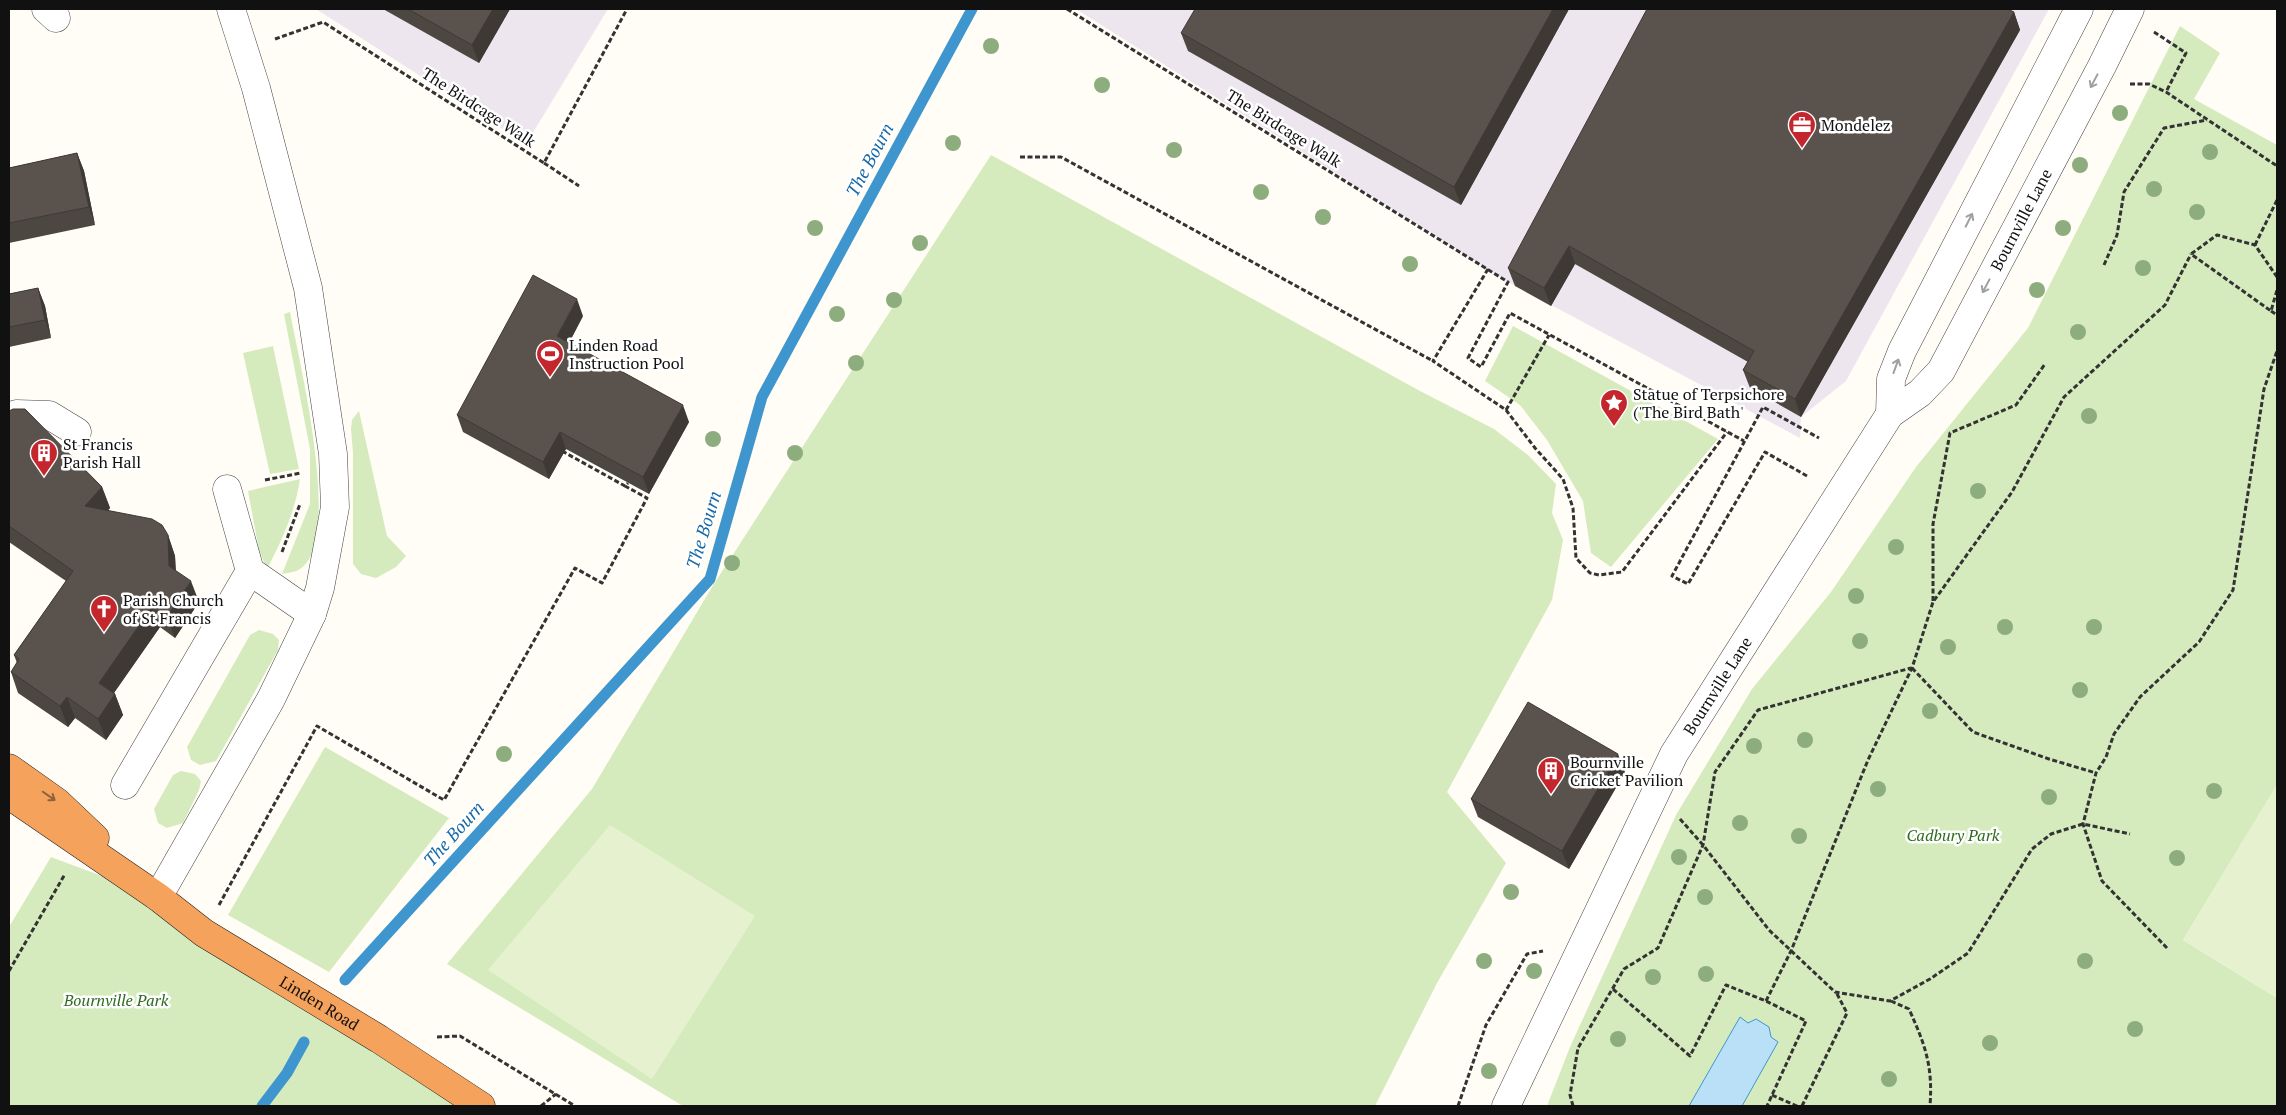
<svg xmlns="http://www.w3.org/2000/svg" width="2286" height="1115" font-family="'PT Serif',serif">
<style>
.industrial{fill:#eee6ef}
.green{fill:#d5ebbd}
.pitch{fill:#e6f2cf}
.water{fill:#b9e0f7;stroke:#3f96cf}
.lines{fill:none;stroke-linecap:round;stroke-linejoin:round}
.stream{stroke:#3f96cf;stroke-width:11}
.minor-casing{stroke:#444;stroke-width:29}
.highway-casing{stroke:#222;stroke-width:29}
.path{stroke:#333;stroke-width:3;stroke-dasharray:5 2.5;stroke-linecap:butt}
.minor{stroke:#fff;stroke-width:28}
.highway{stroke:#f5a25d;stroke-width:28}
.tree{fill:#8dad7f}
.wall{fill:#4d4742}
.shaded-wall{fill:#3f3936}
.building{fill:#5a524d;stroke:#3f3936}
.oneway{stroke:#a0a0a0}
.oneway2{stroke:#8e613b}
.labels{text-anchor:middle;stroke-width:5;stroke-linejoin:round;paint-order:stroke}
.street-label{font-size:16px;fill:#111;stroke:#fff}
.poi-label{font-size:16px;fill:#111;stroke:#fff;text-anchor:start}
.park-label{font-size:16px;font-style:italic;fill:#2f6b1f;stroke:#fff}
.water-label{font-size:18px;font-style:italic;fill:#1768a6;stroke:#fff}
</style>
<rect width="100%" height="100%" fill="#fffdf5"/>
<!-- industrial -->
<g class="industrial">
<path d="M 316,9 L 608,9 L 526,144 Z"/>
<path d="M 1076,9 L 2049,9 L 1846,381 L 1801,417 L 1800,438 L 1508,282 Z"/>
</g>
<!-- green -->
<g class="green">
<path d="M 2180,26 L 2220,53 L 2194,99 L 2277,145 L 2277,785 L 2183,940 L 2277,998 L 2277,1106 L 1547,1106 L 1570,1047 L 1676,815 L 1752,689 L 1831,592 L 1916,467 L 2028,328 Z"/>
<path d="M 991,155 L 1420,391 L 1494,429 L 1528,455 L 1556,484 L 1552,513 L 1563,540 L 1552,600 L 1447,792 L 1506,863 L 1437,983 L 1375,1106 L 683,1106 L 447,964 L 592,789 L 712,587 Z"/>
<path d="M 290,312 C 298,357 344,541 300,569 C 296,572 287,573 282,574 L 310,504 L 310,449 L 284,314 Z"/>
<path d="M 1513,326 L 1718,439 L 1611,567 L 1591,553 L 1583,501 L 1547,440 L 1520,405 L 1485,381 Z"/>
<path d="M 273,346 L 299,469 L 270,474 L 243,353 Z"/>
<path d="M 359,411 L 387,536 L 406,556 L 396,567 L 376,578 L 361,574 L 353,564 L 353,453 L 351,429 L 352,420 Z"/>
<path d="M 300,479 C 295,512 282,540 267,569 L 259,550 L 248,491 Z"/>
<path d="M 259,630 L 273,634 L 279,640 L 278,650 L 216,761 L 200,765 L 191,760 L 187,747 L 250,635 Z"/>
<path d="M 325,747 L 449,818 L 329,972 L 228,915 Z"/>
<path d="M 181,771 L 195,774 L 201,781 L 199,790 L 183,823 L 167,828 L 158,823 L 154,809 L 173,775 Z"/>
<path d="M 51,857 L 158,897 L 481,1106 L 9,1106 L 9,927 Z"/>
</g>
<!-- pitch -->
<g class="pitch">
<path d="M 2277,785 L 2277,998 L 2183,940 Z"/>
<path d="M 610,825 L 755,916 L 652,1079 L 488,970 Z"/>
</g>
<!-- water -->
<path class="water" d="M 1740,1017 L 1748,1023 L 1756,1019 L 1769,1027 L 1771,1037 L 1778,1042 L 1742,1106 L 1689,1106 Z"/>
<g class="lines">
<!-- stream -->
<g class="stream">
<path d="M 345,980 L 710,579 L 762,397 L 972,9"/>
<path d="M 262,1106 L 287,1073 L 304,1042"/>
</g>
<defs>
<g id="minor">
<path d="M 46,9 L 56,18"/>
<path d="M 1890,414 L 1891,379 L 1902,351 L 2079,9"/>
<path d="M 9,419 L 16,414 L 49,415 L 77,432"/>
<path d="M 227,489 L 250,571 L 312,614"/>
<path d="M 125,785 L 250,571"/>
<path d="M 158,897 L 271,699 L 312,614 L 320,588 L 335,507 L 333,454 L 308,288 L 256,88 L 231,9"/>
<path id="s1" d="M 1506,1106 L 1674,754 L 1890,414 L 1920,393 L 1941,371 L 2102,66 L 2130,9"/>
</g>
<g id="highway">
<path d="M 9,768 L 57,802 L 95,838"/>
<path id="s2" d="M 9,795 L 158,897 L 204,933 L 379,1039 L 481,1106"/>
</g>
</defs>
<!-- minor casing -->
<use href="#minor" class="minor-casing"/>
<!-- highway casing -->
<use href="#highway" class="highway-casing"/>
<!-- path -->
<g class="path">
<path d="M 1067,9 L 1508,282 L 1468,358 L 1481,367 L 1510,313 L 1744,441"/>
<path d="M 2154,32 L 2186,53 L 2166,92"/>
<path d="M 275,39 L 323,22 L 544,163 L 627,9"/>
<path d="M 2130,84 L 2149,84 L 2166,92 L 2277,166"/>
<path d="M 1020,157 L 1061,157 L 1433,361"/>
<path d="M 544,163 L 579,186"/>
<path d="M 2255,245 L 2277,200"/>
<path d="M 2104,265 L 2117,235 L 2124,192 L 2164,128 L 2207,120"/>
<path d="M 1488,269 L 1433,361 L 1506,410 L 1535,448 L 1563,479 L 1573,508 L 1576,558 L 1590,573 L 1599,575 L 1622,572 L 1727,432"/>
<path d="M 2277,277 L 2255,245 L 2217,235 L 2191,254 L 2271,311 L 2277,290"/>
<path d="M 2271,311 L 2277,315"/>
<path d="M 1506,410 L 1549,335"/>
<path d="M 562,451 L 625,486"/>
<path d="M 1807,476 L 1765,452 L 1688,584 L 1672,576 L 1763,407 L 1819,438"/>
<path d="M 265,480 L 301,473"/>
<path d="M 282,552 L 300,504"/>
<path d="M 1933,601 L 1933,524 L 1950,433 L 2016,405 L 2045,364"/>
<path d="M 1912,668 L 1973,732 L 2049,759 L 2096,773"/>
<path d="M 1680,819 L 1703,845 L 1769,930 L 1835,992 L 1890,1001 L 1930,979 L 1968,953 L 2032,849 L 2051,834 L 2083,824 L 2130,834"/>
<path d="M 219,905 L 317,726 L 444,800 L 575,568 L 602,583 L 647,498 L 625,486 L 628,483"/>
<path d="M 2167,948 L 2102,881 L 2083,824 L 2096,773 L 2106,757 L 2114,734 L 2140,697 L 2199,642 L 2233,590 L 2264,389 L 2277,351"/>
<path d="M 9,971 L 65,874"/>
<path d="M 1613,989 L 1690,1056 L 1726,985 L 1766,1001 L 1806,1021 L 1767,1106"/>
<path d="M 1766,1001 L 1791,951 L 1868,760 L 1912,668 L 1933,602 L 2012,492 L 2064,397 L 2165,305 L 2191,254"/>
<path d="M 1891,1001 L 1909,1009 C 1925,1045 1933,1065 1930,1106"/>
<path d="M 437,1037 L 460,1036 L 575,1106"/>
<path d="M 1772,1095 L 1797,1106"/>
<path d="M 541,1106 L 556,1094"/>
<path d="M 1458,1106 L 1486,1025 L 1527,954 L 1543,951"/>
<path d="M 1573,1106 L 1570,1095 L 1578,1048 L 1624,969 L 1658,948 L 1703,845 L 1715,772 L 1758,710 L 1911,668"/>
<path d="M 1802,1106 L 1847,1013 L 1836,992"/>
</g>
<!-- minor -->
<use href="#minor" class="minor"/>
<!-- highway -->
<use href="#highway" class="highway"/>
</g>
<!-- trees -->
<g class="tree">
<circle cx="991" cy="46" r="8"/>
<circle cx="1102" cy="85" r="8"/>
<circle cx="2120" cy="113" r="8"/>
<circle cx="953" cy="143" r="8"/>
<circle cx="1174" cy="150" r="8"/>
<circle cx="2210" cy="152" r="8"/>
<circle cx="2080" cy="165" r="8"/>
<circle cx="2154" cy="189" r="8"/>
<circle cx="1261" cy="192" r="8"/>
<circle cx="2197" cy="212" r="8"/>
<circle cx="1323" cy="217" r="8"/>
<circle cx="815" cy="228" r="8"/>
<circle cx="2063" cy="228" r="8"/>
<circle cx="920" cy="243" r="8"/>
<circle cx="1410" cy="264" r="8"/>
<circle cx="2143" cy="268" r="8"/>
<circle cx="2037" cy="290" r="8"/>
<circle cx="894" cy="300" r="8"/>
<circle cx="837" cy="314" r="8"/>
<circle cx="2078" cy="332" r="8"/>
<circle cx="856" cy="363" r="8"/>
<circle cx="2089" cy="416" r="8"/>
<circle cx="713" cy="439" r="8"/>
<circle cx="795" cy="453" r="8"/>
<circle cx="1978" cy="491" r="8"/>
<circle cx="1896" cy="547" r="8"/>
<circle cx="732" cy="563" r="8"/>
<circle cx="1856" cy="596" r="8"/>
<circle cx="2005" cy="627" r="8"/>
<circle cx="2094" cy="627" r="8"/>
<circle cx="1860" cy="641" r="8"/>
<circle cx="1948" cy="647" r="8"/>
<circle cx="2080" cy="690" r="8"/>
<circle cx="1930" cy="711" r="8"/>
<circle cx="1805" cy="740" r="8"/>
<circle cx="1754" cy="746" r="8"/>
<circle cx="504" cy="754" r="8"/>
<circle cx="1878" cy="789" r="8"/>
<circle cx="2214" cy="791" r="8"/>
<circle cx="2049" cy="797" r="8"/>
<circle cx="1740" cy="823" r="8"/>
<circle cx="1799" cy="836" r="8"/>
<circle cx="1679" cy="857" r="8"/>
<circle cx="2177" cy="858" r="8"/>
<circle cx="1511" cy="892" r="8"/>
<circle cx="1705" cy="897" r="8"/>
<circle cx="1484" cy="961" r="8"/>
<circle cx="2085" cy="961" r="8"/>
<circle cx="1534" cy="971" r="8"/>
<circle cx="1706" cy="974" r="8"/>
<circle cx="1653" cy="977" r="8"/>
<circle cx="2135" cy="1029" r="8"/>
<circle cx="1618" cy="1039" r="8"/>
<circle cx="1990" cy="1043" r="8"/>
<circle cx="1489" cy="1071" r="8"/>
<circle cx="1889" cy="1079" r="8"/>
</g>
<!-- wall -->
<g class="wall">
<path d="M 383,9 L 510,9 L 479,63 Z"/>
<path d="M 1569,9 L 1461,205 L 1188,51 L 1181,33 Z"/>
<path d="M 2014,12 L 2020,30 L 1801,417 L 1750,388 L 1743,370 L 1748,362 L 1575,264 L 1551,306 L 1515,286 L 1508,268 Z"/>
<path d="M 77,153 L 84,171 L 95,225 L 9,243 L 9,168 Z"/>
<path d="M 38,288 L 45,306 L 51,338 L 9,347 L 9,294 Z"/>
<path d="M 583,316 L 569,343 L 689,422 L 649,494 L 566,449 L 549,479 L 463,432 L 457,415 Z"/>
<path d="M 9,411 L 102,487 L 110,508 L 107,511 L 168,535 L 175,556 L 176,571 L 199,602 L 175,638 L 160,627 L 114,693 L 115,694 L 123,715 L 106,740 L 75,718 L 68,727 L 18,693 L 11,672 L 17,663 L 14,655 L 66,581 L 9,542 Z"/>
<path d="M 1625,772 L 1569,869 L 1478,817 L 1471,799 Z"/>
</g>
<!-- shaded-wall -->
<g class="shaded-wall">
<path d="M 493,9 L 510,9 L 479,63 L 472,45 Z"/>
<path d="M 1553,9 L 1569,9 L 1461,205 L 1454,187 Z"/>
<path d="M 2014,12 L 2020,30 L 1801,417 L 1795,399 Z"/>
<path d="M 77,153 L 84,171 L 95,225 L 89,207 Z"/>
<path d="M 1569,246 L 1575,264 L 1551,306 L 1544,288 Z"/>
<path d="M 38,288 L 45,306 L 51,338 L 45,320 Z"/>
<path d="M 577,299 L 583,316 L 563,354 L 557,336 Z"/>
<path d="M 683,405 L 689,422 L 649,494 L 643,477 Z"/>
<path d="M 560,432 L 566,449 L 549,479 L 543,462 Z"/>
<path d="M 102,487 L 110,508 L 93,527 L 85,506 Z"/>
<path d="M 168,535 L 175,556 L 176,586 L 169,566 Z"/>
<path d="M 191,581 L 199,602 L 175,638 L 167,617 Z"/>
<path d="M 152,607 L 160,627 L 106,704 L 99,683 Z"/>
<path d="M 115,694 L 123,715 L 106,740 L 98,719 Z"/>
<path d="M 67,697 L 75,718 L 68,727 L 60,706 Z"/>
<path d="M 1618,754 L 1625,772 L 1569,869 L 1562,851 Z"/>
</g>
<!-- building -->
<g class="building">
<path d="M 408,9 L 493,9 L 472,45 Z"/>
<path d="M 1195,9 L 1553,9 L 1454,187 L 1181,33 Z"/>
<path d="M 1647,9 L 2008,9 L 2014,12 L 1795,399 L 1743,370 L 1754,351 L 1569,246 L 1544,288 L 1508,268 Z"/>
<path d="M 77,153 L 89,207 L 9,223 L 9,168 Z"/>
<path d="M 533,275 L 577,299 L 557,336 L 683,405 L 643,477 L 560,432 L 543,462 L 457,415 Z"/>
<path d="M 38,288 L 45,320 L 9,327 L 9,294 Z"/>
<path d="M 13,409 L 25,409 L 102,487 L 85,506 L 152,519 L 162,525 L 168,535 L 169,566 L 191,581 L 167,617 L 152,607 L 99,683 L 115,694 L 98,719 L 67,697 L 60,706 L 11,672 L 19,659 L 14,655 L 73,571 L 9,526 L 9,411 Z"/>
<path d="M 1528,702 L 1618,754 L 1562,851 L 1471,799 Z"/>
</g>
<!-- one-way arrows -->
<defs><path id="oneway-shaft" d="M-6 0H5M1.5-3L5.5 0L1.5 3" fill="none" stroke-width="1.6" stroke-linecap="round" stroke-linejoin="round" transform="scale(1.25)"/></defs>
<g class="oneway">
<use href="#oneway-shaft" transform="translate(2094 81) rotate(118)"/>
<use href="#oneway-shaft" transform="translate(1969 220) rotate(-63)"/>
<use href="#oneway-shaft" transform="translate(1986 286) rotate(118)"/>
<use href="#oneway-shaft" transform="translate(1896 366) rotate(-70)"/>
</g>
<use class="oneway2" href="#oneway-shaft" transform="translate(49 796) rotate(35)"/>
<!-- icons -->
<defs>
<symbol id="office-pin" viewBox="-11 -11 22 30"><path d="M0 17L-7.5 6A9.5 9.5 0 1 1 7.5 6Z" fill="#c4262e" stroke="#fff"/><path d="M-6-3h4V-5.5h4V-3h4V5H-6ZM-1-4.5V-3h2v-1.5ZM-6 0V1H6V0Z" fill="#fff"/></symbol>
<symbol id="stadium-pin" viewBox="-11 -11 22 30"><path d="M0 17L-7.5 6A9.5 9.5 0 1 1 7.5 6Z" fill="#c4262e" stroke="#fff"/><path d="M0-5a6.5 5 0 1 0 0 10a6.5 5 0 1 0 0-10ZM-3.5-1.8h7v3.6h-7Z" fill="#fff"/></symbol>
<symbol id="sight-pin" viewBox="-11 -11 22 30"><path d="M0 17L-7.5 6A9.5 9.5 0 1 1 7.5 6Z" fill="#c4262e" stroke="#fff"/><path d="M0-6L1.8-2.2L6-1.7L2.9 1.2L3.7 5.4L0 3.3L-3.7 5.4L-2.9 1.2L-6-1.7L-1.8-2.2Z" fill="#fff"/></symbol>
<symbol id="building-pin" viewBox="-11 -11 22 30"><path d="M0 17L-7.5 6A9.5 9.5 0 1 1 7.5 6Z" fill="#c4262e" stroke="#fff"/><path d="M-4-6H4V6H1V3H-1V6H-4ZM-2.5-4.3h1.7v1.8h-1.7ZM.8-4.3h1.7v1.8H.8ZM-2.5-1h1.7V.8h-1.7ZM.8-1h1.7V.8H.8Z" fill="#fff"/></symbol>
<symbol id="church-pin" viewBox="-11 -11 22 30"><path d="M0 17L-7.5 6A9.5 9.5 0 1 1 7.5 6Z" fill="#c4262e" stroke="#fff"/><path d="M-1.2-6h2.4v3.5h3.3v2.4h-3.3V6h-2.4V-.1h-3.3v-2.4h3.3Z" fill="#fff"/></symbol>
</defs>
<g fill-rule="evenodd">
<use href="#office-pin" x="1786" y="109" width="32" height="43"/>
<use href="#stadium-pin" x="534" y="338" width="32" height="43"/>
<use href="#sight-pin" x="1598" y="387" width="32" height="43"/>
<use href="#building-pin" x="28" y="437" width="32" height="43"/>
<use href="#church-pin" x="88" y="593" width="32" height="43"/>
<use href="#building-pin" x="1535" y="755" width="32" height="43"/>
</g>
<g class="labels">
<!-- street labels -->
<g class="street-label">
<text transform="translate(479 107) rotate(33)" y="6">The Birdcage Walk</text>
<text transform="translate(1284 128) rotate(32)" y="6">The Birdcage Walk</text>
<text dy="6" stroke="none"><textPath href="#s1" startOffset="1031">Bournville Lane</textPath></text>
<text dy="6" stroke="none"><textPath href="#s1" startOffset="471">Bournville Lane</textPath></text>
<text dy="6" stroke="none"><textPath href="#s2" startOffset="374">Linden Road</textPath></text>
</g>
<!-- poi labels -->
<g class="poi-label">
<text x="1821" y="131">Mondelez</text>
<text x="569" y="351">Linden Road<tspan x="569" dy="18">Instruction Pool</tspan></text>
<text x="1633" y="400">Statue of Terpsichore<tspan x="1633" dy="18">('The Bird Bath'</tspan></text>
<text x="63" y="450">St Francis<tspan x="63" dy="18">Parish Hall</tspan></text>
<text x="123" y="606">Parish Church<tspan x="123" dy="18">of St Francis</tspan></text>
<text x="1570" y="768">Bournville<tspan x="1570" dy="18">Cricket Pavilion</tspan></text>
</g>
<!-- park labels -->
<g class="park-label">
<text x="1953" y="841">Cadbury Park</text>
<text x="116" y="1006">Bournville Park</text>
</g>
<!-- water labels -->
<g class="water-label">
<text transform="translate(870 160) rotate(-62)" y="6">The Bourn</text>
<text transform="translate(704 530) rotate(-73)" y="6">The Bourn</text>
<text transform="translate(454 834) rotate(-48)" y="6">The Bourn</text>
</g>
</g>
<!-- border -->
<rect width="2286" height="1115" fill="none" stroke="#111111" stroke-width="20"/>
</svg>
